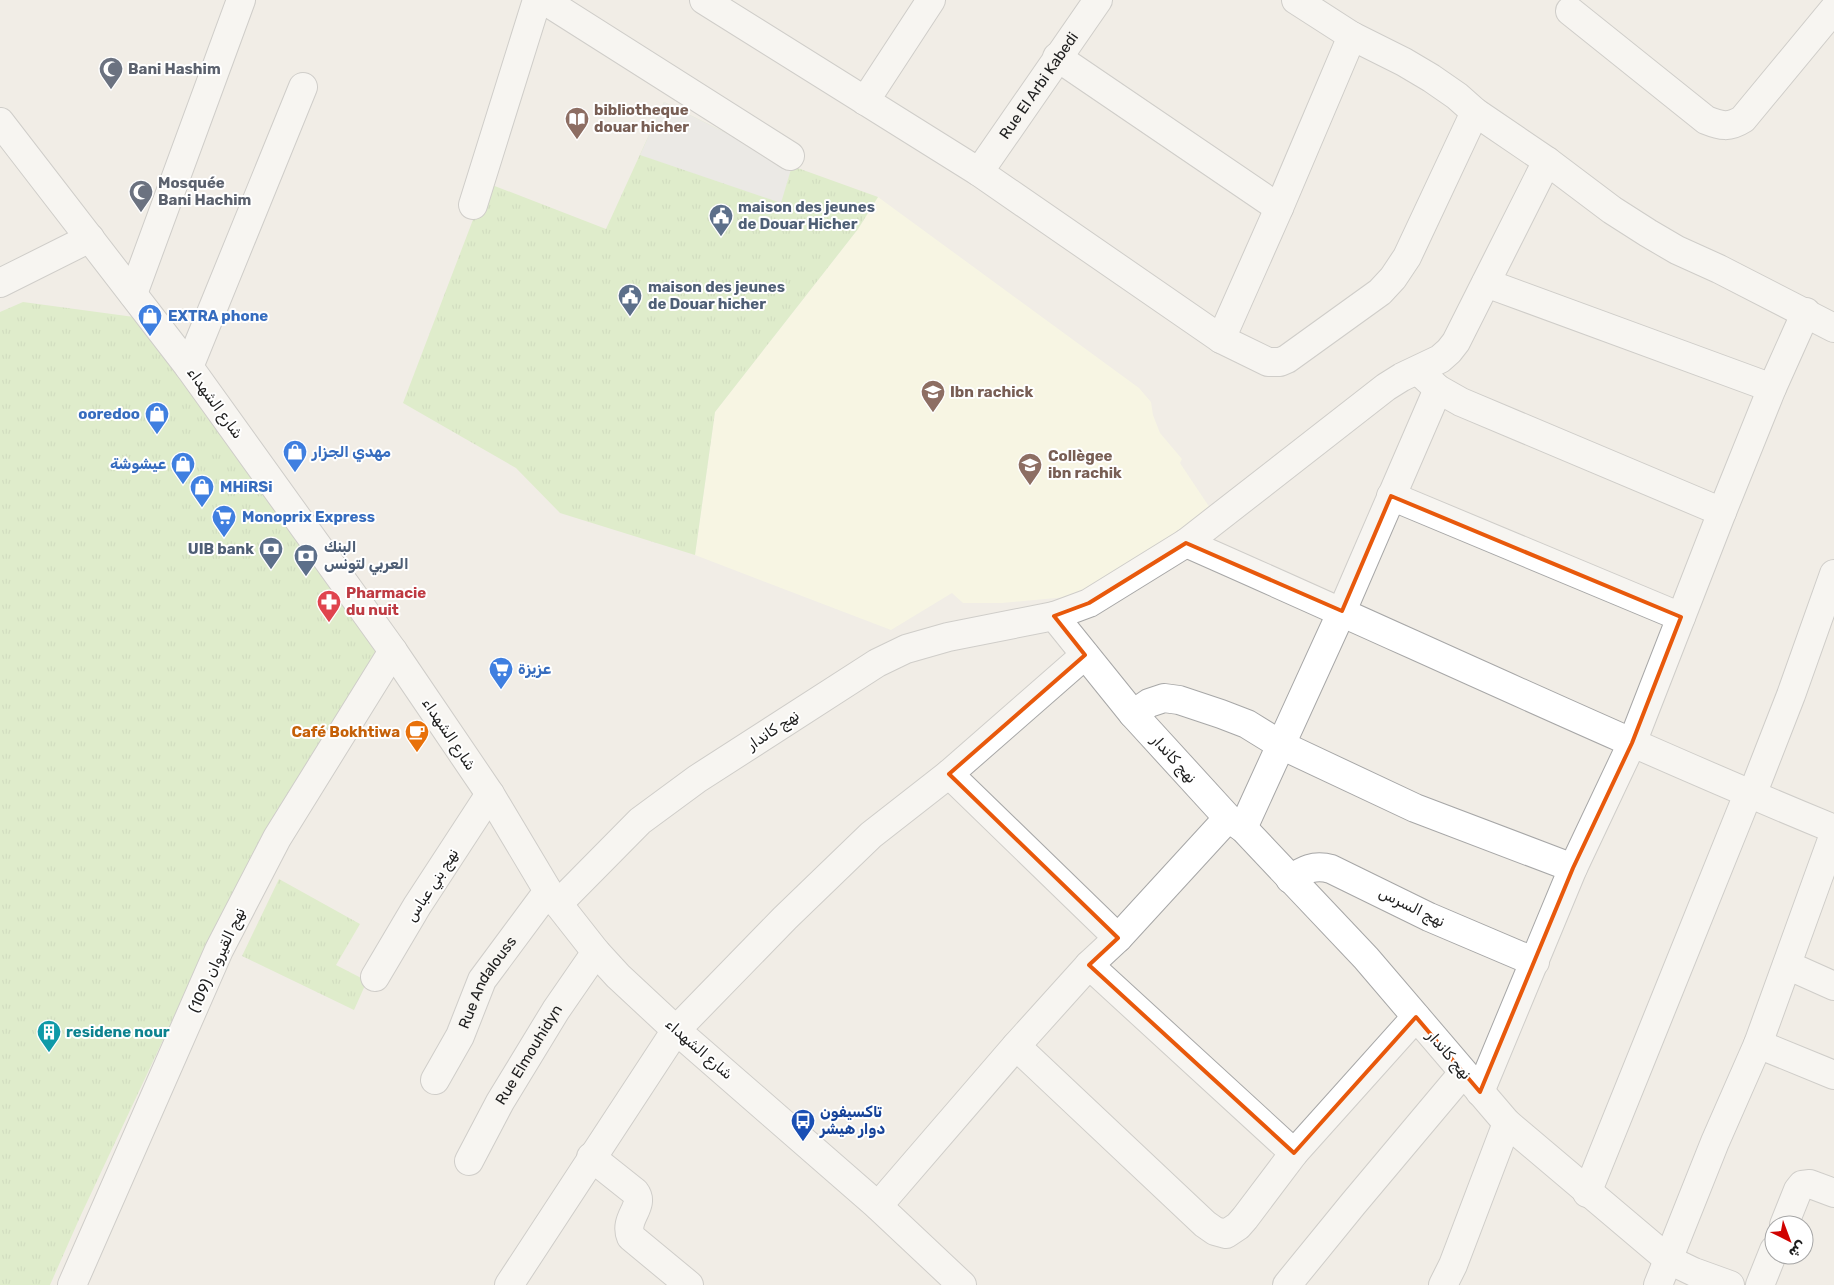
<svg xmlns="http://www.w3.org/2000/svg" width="1834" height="1285" font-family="Rubik,'Noto Sans Arabic',sans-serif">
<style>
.education{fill:#feffe1}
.grass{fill:url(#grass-tufts)}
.parking{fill:#e4e4e4}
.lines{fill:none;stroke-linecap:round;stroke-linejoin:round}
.minor-casing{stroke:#a7a7a7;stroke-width:30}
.minor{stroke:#fff;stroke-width:28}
.marked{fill:none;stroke:#e8590c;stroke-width:4;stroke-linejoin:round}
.labels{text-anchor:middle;stroke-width:4;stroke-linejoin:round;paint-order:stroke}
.worship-label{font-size:15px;font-weight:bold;fill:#5b616d;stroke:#fff;text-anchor:start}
.street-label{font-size:15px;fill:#202020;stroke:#fff}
.education-label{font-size:15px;font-weight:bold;fill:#785e54;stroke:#fff;text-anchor:start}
.service-label{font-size:15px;font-weight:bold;fill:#4e5e75;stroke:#fff;text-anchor:start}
.shop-label{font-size:15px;font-weight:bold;fill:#366cbe;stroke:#fff;text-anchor:start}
.health-label{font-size:15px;font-weight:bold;fill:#be3a42;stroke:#fff;text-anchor:start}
.food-label{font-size:15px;font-weight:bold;fill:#c56008;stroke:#fff;text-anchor:end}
.culture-label{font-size:15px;font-weight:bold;fill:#0d838f;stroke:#fff;text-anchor:start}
.transit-label{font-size:15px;font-weight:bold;fill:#164399;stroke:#fff;text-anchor:start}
</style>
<defs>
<pattern id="grass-tufts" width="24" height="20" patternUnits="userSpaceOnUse" patternTransform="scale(1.25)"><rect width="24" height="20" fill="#caecab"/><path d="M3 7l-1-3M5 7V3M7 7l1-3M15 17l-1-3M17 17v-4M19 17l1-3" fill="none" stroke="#adca93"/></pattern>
</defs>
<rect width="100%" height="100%" fill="#f1ede6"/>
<!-- education -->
<path class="education" d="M 878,197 L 1139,388 L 1151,402 L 1153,415 L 1160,433 L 1182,459 L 1180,463 L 1212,511 L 1088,595 L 1002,603 L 963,603 L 952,593 L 891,630 L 695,555 L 715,412 L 858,229 Z"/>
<!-- grass -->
<g class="grass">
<path d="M 664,102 L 792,166 L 878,197 L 858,229 L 715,412 L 695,555 L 560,513 L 516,468 L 403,403 L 487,183 L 606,229 Z"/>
<path d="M 23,302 L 134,317 L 380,646 L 217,925 L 80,1217 L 50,1285 L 0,1285 L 0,312 Z"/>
<path d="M 279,879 L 360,924 L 336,965 L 367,981 L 354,1010 L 242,956 Z"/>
</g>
<!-- parking -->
<path class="parking" d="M 664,102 L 792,166 L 781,203 L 640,155 Z"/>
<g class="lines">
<defs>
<g id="minor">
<path d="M 544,0 L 790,156"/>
<path d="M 704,0 L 979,172 L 1221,339 L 1268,362 L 1280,362 L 1287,359 L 1380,292 L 1393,278 L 1407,257 L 1475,112"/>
<path d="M 1296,0 L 1352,36 L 1404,62 L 1431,78 L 1457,96 L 1475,112 L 1547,161 L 1612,210 L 1648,233 L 1677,250 L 1719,269 L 1834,328"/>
<path d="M 1570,11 L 1706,120 C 1721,126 1729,128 1743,119 L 1834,9"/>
<path d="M 1057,57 L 1279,208"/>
<path d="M 865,101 L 931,0"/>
<path d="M 0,122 L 189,367 L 393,651 L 490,794 L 548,891 L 596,952 L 618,976 L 676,1030 L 878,1206 L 962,1285"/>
<path id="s1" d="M 979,172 L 1098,0"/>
<path d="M 473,205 L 537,0"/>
<path d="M 0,283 L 90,238"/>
<path d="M 1486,283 L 1772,388"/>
<path d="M 133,294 L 241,0"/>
<path d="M 1221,339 L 1279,208 L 1352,36"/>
<path d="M 189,367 L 303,87"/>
<path d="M 1424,376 L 1438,389 L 1461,402 L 1722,512"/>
<path d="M 1391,496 L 1681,617"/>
<path d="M 1186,543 C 1402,638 1616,739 1834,829"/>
<path d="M 1054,616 L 1089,603 L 1186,543 L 1386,387 L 1402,377 L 1440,359 L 1449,351 L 1456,342 L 1547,161"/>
<path d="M 1133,714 L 1149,703 L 1164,698 L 1179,700 L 1221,714 L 1247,724 L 1281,745 L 1415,808 L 1573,868"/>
<path d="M 949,774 L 1118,938"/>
<path d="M 1752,795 L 1791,695 L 1834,574"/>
<path d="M 1243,828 L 1342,611 L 1438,389"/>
<path d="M 1290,879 C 1304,870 1314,864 1331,869 L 1429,917 L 1535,962"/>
<path d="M 558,904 L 640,821 L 697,779 L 877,663 L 906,649 L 948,637 L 1054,616 L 1133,714 L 1228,818 L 1243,828 L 1366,958 L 1507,1123 L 1669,1260 L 1694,1272 L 1730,1285"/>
<path d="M 1089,965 L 1294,1153"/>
<path d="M 1787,965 L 1834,986"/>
<path d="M 375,977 L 417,906 L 490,794"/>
<path d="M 1758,1044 L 1834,1075"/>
<path d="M 1016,1046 L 1205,1224 L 1215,1231 L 1226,1234 L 1238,1226 L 1245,1218 L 1294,1153 L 1416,1017"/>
<path id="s2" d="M 435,1080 L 460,1036 L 482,980 L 548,891"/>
<path d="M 1480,1092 L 1573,868 L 1632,743 L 1722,512 L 1772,388 L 1806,312"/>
<path d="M 591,1157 L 635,1192 C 646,1206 623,1218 631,1237 L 689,1285"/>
<path id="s3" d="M 469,1161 L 500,1102 L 556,1010 L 596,952"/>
<path d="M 1587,1193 L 1748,794"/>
<path d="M 878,1206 L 1016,1046 L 1089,965 L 1118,938 L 1228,818"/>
<path d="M 1784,1225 L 1798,1190 L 1802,1185 L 1810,1184 L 1834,1193"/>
<path d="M 72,1285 L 219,950 L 277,838 L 393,651"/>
<path d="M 509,1285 L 676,1030 L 785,918 L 871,835 L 949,774 L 1085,655"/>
<path d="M 1287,1285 L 1353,1204 L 1463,1073"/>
<path d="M 1443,1285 L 1453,1265 L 1507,1123"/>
<path d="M 1658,1285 L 1715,1142 L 1758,1044 L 1834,834"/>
<path d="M 1760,1285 L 1774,1250"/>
</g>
</defs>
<!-- minor casing -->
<use href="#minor" class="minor-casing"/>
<!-- minor -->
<use href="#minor" class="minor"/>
</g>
<!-- marked area -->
<path d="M0 0H1834V1285H0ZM 1391,496 L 1681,617 L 1632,743 L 1573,868 L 1480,1092 L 1416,1017 L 1294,1153 L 1089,965 L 1118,938 L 949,774 L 1085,655 L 1054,616 L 1089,603 L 1186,543 L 1342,611 Z" fill="#f1ede6" fill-opacity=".55" fill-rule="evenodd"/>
<path class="marked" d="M 1391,496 L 1681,617 L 1632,743 L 1573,868 L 1480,1092 L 1416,1017 L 1294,1153 L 1089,965 L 1118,938 L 949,774 L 1085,655 L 1054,616 L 1089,603 L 1186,543 L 1342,611 Z"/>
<!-- icons -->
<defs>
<symbol id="mosque-pin" viewBox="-11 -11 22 30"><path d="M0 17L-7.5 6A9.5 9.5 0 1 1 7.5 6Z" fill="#6b7280" stroke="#fff"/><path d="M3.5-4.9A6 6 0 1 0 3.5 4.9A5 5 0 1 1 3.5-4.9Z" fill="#fff"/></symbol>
<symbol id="library-pin" viewBox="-11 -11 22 30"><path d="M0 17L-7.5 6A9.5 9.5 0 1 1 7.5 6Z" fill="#8d6e63" stroke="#fff"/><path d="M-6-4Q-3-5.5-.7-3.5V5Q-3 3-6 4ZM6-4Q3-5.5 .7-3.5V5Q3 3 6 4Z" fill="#fff"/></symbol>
<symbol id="civic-pin" viewBox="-11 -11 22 30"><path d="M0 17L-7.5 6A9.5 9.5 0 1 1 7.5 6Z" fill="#5c6f8a" stroke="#fff"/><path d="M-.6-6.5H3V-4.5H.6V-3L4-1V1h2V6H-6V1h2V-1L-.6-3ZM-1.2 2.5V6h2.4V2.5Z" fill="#fff"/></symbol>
<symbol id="shop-pin" viewBox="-11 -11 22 30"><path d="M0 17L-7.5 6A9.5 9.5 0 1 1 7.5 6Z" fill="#3f7fe0" stroke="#fff"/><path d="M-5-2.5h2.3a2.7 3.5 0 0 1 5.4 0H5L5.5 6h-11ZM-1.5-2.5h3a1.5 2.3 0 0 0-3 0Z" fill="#fff"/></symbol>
<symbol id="school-pin" viewBox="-11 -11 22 30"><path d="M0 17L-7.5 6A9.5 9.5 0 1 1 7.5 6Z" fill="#8d6e63" stroke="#fff"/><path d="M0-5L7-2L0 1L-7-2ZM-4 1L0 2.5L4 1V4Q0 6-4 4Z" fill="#fff"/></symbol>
<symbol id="supermarket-pin" viewBox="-11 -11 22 30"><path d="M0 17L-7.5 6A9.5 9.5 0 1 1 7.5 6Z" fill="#3f7fe0" stroke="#fff"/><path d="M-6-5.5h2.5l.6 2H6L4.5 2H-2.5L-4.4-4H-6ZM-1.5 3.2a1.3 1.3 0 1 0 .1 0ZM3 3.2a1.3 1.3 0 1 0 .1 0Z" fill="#fff"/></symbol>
<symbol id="bank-pin" viewBox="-11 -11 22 30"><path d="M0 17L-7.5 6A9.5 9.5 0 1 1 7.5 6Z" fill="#5c6f8a" stroke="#fff"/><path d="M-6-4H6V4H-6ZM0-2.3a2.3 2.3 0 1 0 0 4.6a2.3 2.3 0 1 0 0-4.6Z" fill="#fff"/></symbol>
<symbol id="pharmacy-pin" viewBox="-11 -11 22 30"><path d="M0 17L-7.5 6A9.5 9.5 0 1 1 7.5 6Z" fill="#e0444e" stroke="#fff"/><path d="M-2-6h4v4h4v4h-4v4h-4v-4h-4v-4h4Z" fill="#fff"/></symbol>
<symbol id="cafe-pin" viewBox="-11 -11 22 30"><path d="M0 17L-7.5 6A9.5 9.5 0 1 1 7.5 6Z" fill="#e8710a" stroke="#fff"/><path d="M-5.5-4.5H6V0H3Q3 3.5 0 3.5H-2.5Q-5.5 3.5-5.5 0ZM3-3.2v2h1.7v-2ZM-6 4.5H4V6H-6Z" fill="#fff"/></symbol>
<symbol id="building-pin" viewBox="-11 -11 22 30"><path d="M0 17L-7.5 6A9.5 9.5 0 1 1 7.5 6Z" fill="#0f9aa8" stroke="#fff"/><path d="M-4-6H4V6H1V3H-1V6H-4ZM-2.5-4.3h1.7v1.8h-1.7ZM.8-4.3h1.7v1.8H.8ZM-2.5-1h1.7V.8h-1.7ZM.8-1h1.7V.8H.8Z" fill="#fff"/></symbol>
<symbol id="bus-pin" viewBox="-11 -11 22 30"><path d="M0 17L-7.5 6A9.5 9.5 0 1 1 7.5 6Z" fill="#1a4fb4" stroke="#fff"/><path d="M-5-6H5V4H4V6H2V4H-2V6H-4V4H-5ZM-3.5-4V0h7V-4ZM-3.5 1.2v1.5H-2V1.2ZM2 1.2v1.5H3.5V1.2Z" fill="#fff"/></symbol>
</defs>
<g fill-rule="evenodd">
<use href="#mosque-pin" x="97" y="55" width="28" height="38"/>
<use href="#library-pin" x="563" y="105" width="28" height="38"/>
<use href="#mosque-pin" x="127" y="178" width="28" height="38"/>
<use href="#civic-pin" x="707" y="202" width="28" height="38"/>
<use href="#civic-pin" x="616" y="282" width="28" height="38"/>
<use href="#shop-pin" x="136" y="302" width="28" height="38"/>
<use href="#school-pin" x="919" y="378" width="28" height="38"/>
<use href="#shop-pin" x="143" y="400" width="28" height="38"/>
<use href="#shop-pin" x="281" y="438" width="28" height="38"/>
<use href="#shop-pin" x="169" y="450" width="28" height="38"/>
<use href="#school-pin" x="1016" y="451" width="28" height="38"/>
<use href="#shop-pin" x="188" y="473" width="28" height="38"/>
<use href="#supermarket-pin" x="210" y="503" width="28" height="38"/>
<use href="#bank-pin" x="257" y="535" width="28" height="38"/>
<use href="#bank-pin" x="292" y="542" width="28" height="38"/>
<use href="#pharmacy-pin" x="315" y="588" width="28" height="38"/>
<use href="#supermarket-pin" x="487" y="655" width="28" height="38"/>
<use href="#cafe-pin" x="403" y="718" width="28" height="38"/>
<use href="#building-pin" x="35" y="1018" width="28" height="38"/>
<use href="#bus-pin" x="789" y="1107" width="28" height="38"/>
</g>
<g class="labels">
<!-- worship labels -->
<g class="worship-label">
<text x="128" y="74">Bani Hashim</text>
<text x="158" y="188">Mosquée<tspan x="158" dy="17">Bani Hachim</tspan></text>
</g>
<!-- street labels -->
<g class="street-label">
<text dy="5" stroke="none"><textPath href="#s1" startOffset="105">Rue El Arbi Kabedi</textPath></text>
<text transform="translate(215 403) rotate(54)" y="5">شارع الشهداء</text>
<text transform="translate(773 730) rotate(-34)" y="5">نهج كاندار</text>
<text transform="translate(449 734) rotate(56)" y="5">شارع الشهداء</text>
<text transform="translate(1174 759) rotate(48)" y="5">نهج كاندار</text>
<text transform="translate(432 885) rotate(-57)" y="5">نهج بني عباس</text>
<text transform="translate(1412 907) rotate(26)" y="5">نهج السرس</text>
<text transform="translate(217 960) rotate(-65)" y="5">نهج القيروان (109)</text>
<text dy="5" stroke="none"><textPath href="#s2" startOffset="111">Rue Andalouss</textPath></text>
<text transform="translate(699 1049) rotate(41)" y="5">شارع الشهداء</text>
<text dy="5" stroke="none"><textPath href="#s3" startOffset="122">Rue Elmouhidyn</textPath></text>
<text transform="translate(1449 1055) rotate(49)" y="5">نهج كاندار</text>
</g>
<!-- education labels -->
<g class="education-label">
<text x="594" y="115">bibliotheque<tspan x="594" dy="17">douar hicher</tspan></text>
<text x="950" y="397">Ibn rachick</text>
<text x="1048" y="461">Collègee<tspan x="1048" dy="17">ibn rachik</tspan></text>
</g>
<!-- service labels -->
<g class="service-label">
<text x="738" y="212">maison des jeunes<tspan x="738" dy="17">de Douar Hicher</tspan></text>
<text x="648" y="292">maison des jeunes<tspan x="648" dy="17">de Douar hicher</tspan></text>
<text x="324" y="552">البنك<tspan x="324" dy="17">العربي لتونس</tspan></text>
<text x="254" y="554" text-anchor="end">UIB bank</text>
</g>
<!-- shop labels -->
<g class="shop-label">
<text x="168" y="321">EXTRA phone</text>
<text x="140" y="419" text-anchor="end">ooredoo</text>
<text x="312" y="457">مهدي الجزار</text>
<text x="166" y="469" text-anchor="end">عيشوشة</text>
<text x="220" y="492">MHiRSi</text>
<text x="242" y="522">Monoprix Express</text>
<text x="518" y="674">عزيزة</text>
</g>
<!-- health labels -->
<g class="health-label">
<text x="346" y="598">Pharmacie<tspan x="346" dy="17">du nuit</tspan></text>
</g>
<!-- food labels -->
<g class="food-label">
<text x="400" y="737">Café Bokhtiwa</text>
</g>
<!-- culture labels -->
<g class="culture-label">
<text x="66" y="1037">residene nour</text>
</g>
<!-- transit labels -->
<g class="transit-label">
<text x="820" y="1117">تاكسيفون<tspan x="820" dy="17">دوار هيشر</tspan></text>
</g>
</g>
<!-- north arrow -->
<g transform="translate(1789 1240) rotate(138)"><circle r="24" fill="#ffffff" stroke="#a6a6a6"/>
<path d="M0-4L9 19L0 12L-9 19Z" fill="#d00300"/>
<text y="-8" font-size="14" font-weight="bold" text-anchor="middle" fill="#202020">ش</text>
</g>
</svg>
